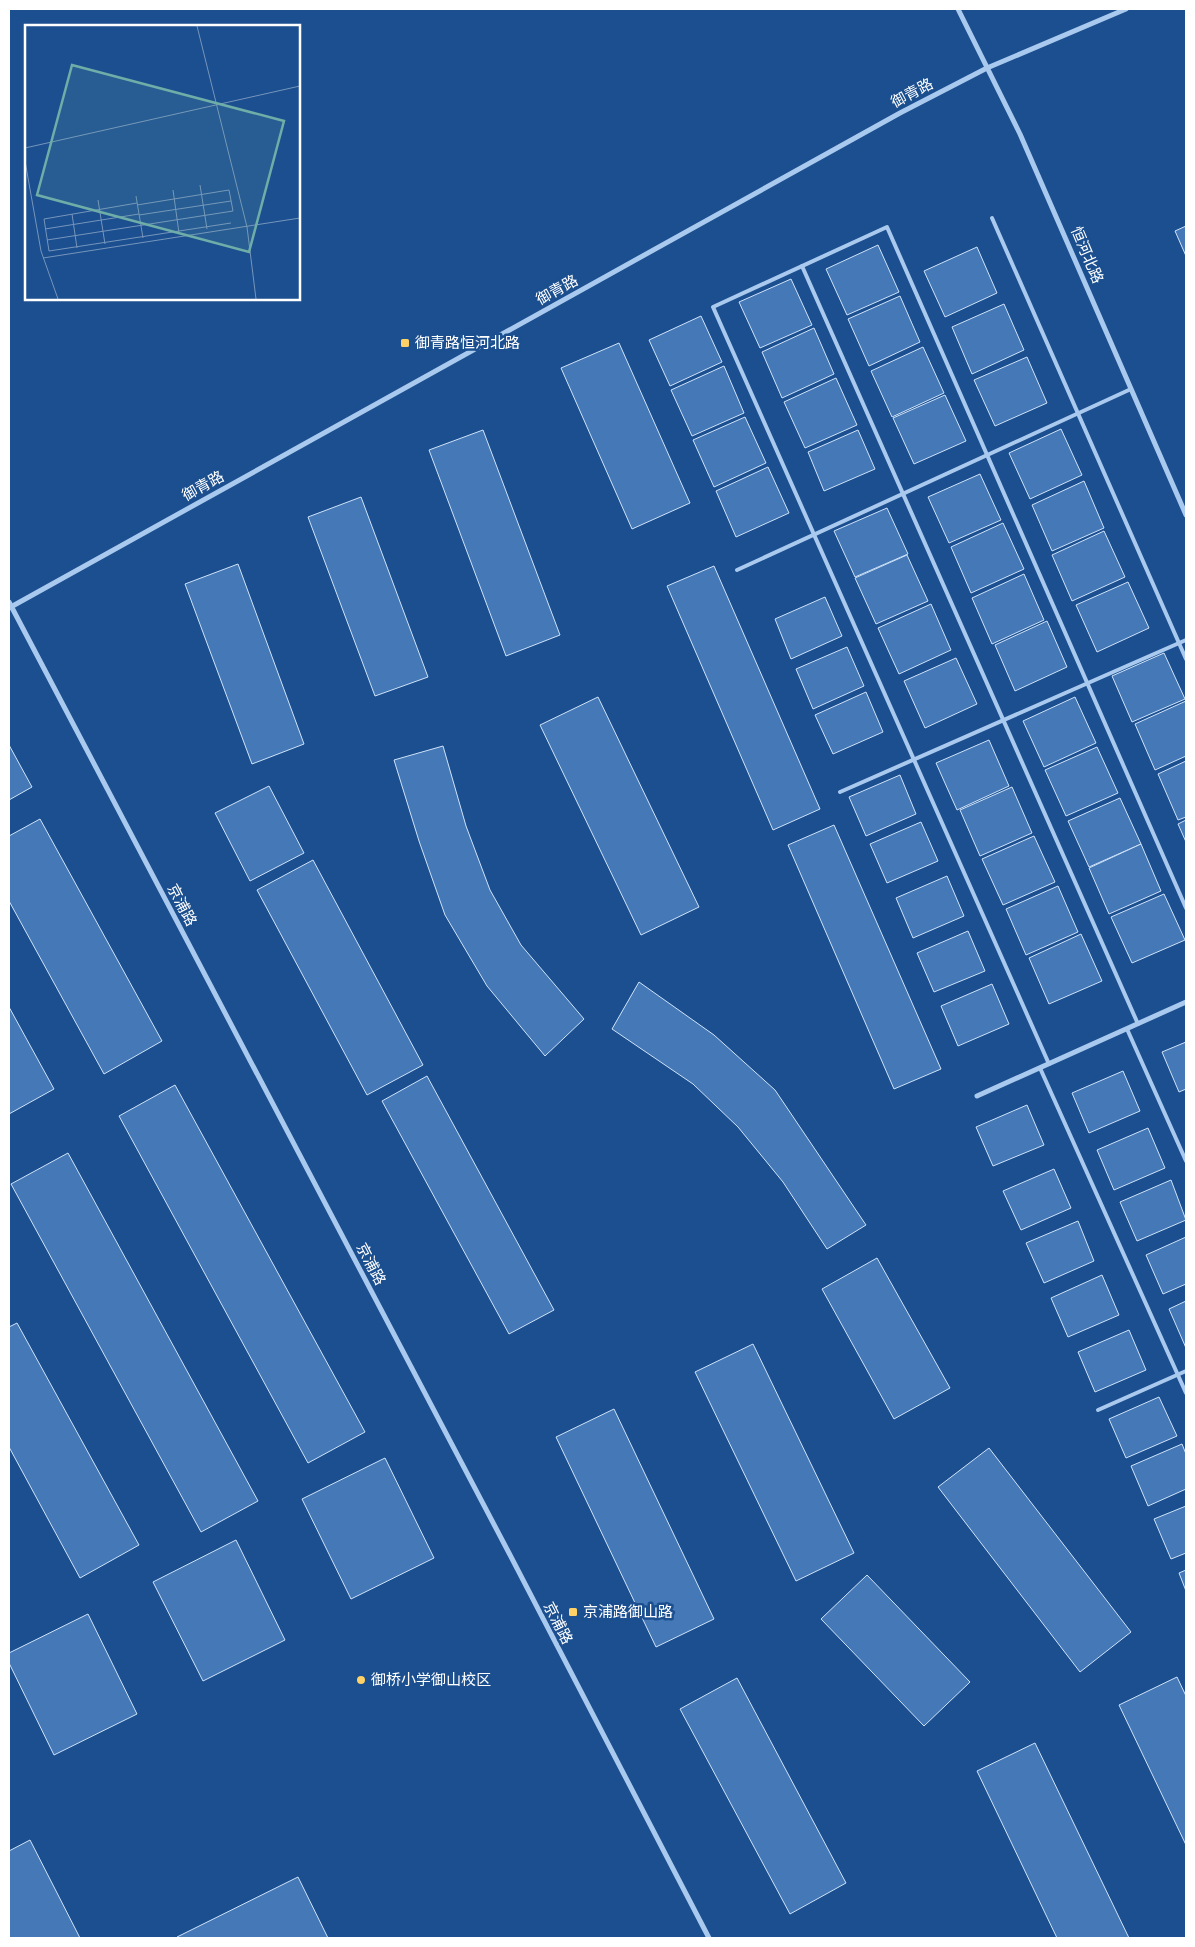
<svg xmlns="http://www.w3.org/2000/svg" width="1195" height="1947" font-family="Karla,'Noto Sans SC',sans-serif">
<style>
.building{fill:#4478b7;stroke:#cfe3fa}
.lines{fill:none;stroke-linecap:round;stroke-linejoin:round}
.lane{stroke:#a9c9ee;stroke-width:4}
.street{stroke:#a9c9ee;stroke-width:5}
.poi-dot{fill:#ffd166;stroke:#1b4f8f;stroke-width:2}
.labels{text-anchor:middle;stroke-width:5;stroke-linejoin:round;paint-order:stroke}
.street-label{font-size:15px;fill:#fff;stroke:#1b4f8f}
.poi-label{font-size:15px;fill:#fff;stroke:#1b4f8f;text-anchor:start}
.inset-road{fill:none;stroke:#7695bc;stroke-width:1}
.view{fill:#6fada8;fill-opacity:0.15;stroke:#6fada8;stroke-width:2.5}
.inset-edge{fill:none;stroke:#fff;stroke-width:2.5}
</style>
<rect width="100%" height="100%" fill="#1b4f8f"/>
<!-- building -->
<g class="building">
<path d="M 1186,226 L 1186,256 L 1175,231 Z"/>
<path d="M 878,245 L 899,292 L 847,315 L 826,269 Z"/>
<path d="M 977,247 L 997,293 L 945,317 L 924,271 Z"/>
<path d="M 791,279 L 812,325 L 760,348 L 739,302 Z"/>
<path d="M 900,296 L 920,342 L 869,366 L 848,319 Z"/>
<path d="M 1004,304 L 1024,350 L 972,374 L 952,327 Z"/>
<path d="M 701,316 L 722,362 L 670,386 L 649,340 Z"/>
<path d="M 814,328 L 834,374 L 782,398 L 762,352 Z"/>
<path d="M 619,343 L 690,503 L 632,529 L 561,368 Z"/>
<path d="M 923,347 L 944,393 L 892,417 L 871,371 Z"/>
<path d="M 1027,357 L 1047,403 L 995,426 L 974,380 Z"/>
<path d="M 724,366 L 744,413 L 692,436 L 671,390 Z"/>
<path d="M 836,378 L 857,425 L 805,448 L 784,402 Z"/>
<path d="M 945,395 L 966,441 L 914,464 L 893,418 Z"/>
<path d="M 745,417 L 766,463 L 714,487 L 693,440 Z"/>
<path d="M 1061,429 L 1082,475 L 1030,499 L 1009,453 Z"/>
<path d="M 483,430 L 560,635 L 506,656 L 429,450 Z"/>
<path d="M 858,430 L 875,469 L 824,491 L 808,452 Z"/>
<path d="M 768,467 L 789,513 L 736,537 L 716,491 Z"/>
<path d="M 980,474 L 1001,520 L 949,543 L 928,497 Z"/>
<path d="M 1084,481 L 1104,528 L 1052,551 L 1032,505 Z"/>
<path d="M 361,497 L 428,677 L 375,696 L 308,517 Z"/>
<path d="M 887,508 L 908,554 L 855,577 L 834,531 Z"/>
<path d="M 1003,523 L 1024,569 L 971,593 L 951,547 Z"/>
<path d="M 1104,531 L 1125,577 L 1072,601 L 1052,555 Z"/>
<path d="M 907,555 L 928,601 L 876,624 L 855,578 Z"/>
<path d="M 238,564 L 304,744 L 252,764 L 185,584 Z"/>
<path d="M 714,566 L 820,809 L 773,830 L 667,586 Z"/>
<path d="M 1024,574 L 1044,620 L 992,644 L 972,598 Z"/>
<path d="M 1128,582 L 1149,628 L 1097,652 L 1076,605 Z"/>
<path d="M 825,597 L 842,636 L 791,659 L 775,619 Z"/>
<path d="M 931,604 L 951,650 L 899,674 L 878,628 Z"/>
<path d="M 1047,621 L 1067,667 L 1015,691 L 995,645 Z"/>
<path d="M 847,647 L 864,686 L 813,709 L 796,669 Z"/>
<path d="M 1164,653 L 1185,699 L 1132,722 L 1112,676 Z"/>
<path d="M 956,658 L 977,704 L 925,728 L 904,681 Z"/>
<path d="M 866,692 L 883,732 L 833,754 L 815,715 Z"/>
<path d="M 598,697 L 699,907 L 641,935 L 540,725 Z"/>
<path d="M 1075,697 L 1096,743 L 1044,767 L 1023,721 Z"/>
<path d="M 1186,701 L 1186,756 L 1155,770 L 1135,724 Z"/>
<path d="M 989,740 L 1009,786 L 957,810 L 936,763 Z"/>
<path d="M 9,745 L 32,787 L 9,800 Z"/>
<path d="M 443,746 L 466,826 L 490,890 L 521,945 L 584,1019 L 545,1056 L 487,986 L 445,915 L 419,841 L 394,760 Z"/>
<path d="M 1097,747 L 1118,793 L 1066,816 L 1045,770 Z"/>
<path d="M 1186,761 L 1186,817 L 1178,820 L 1158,774 Z"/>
<path d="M 900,775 L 916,814 L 866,836 L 849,797 Z"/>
<path d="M 269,786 L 304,853 L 250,881 L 215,813 Z"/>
<path d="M 1012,787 L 1032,833 L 980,856 L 960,810 Z"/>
<path d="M 1120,798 L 1141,844 L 1089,867 L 1068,821 Z"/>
<path d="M 40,819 L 162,1041 L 104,1074 L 9,901 L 9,836 Z"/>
<path d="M 1186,820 L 1186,842 L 1178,824 Z"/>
<path d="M 921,822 L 938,861 L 887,883 L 870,844 Z"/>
<path d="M 834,825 L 941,1069 L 894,1089 L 788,845 Z"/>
<path d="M 1034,836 L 1055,882 L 1003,905 L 982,859 Z"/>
<path d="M 1141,844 L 1161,891 L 1109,914 L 1089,868 Z"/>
<path d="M 313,860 L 423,1065 L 367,1095 L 257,890 Z"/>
<path d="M 947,876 L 964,916 L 913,938 L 896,898 Z"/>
<path d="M 1058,886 L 1078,932 L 1026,955 L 1006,909 Z"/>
<path d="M 1164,894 L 1185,940 L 1132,963 L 1111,917 Z"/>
<path d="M 968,931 L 985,971 L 934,992 L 917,953 Z"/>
<path d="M 1081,934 L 1102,981 L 1049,1004 L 1029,958 Z"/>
<path d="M 639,982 L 714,1035 L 775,1090 L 866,1225 L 827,1249 L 783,1182 L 738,1127 L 693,1084 L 612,1029 Z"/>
<path d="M 992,984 L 1009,1024 L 958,1046 L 941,1006 Z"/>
<path d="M 9,1007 L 54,1089 L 9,1114 Z"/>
<path d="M 1186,1042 L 1186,1089 L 1179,1092 L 1162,1052 Z"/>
<path d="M 1123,1071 L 1140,1111 L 1089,1133 L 1072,1093 Z"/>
<path d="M 427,1076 L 554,1310 L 509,1334 L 382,1101 Z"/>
<path d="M 175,1085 L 365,1432 L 308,1463 L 119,1116 Z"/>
<path d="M 1027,1105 L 1044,1145 L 993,1166 L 976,1127 Z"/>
<path d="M 1148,1128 L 1165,1168 L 1114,1190 L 1097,1150 Z"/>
<path d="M 68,1153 L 258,1501 L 201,1532 L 11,1184 Z"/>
<path d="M 1054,1169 L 1071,1208 L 1021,1230 L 1003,1191 Z"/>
<path d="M 1171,1180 L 1186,1220 L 1137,1241 L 1120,1202 Z"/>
<path d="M 1078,1221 L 1094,1261 L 1044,1283 L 1026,1243 Z"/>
<path d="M 1186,1237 L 1186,1284 L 1163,1294 L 1146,1255 Z"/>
<path d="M 877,1258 L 950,1388 L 894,1419 L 822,1289 Z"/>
<path d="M 1102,1275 L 1119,1315 L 1068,1337 L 1051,1298 Z"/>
<path d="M 1186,1301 L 1186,1348 L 1169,1309 Z"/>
<path d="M 17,1323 L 139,1545 L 80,1578 L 9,1447 L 9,1327 Z"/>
<path d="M 1129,1330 L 1146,1370 L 1095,1392 L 1078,1352 Z"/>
<path d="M 753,1344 L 854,1553 L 796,1581 L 695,1372 Z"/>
<path d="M 1159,1397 L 1177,1436 L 1126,1458 L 1109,1419 Z"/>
<path d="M 614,1409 L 714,1619 L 656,1647 L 556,1437 Z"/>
<path d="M 1182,1444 L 1186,1454 L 1186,1489 L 1148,1506 L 1131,1466 Z"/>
<path d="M 989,1448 L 1131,1632 L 1080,1672 L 938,1487 Z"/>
<path d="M 385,1458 L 434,1558 L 351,1599 L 302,1499 Z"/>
<path d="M 1186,1506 L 1186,1553 L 1171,1559 L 1154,1519 Z"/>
<path d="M 236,1540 L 285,1640 L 203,1681 L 153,1582 Z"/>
<path d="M 1186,1570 L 1186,1591 L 1179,1573 Z"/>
<path d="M 867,1575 L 970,1682 L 924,1726 L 821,1619 Z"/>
<path d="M 88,1614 L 137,1714 L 54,1755 L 9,1663 L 9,1653 Z"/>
<path d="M 1177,1677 L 1186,1696 L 1186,1845 L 1119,1705 Z"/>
<path d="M 737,1678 L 846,1883 L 790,1914 L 680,1709 Z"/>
<path d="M 1035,1743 L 1129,1938 L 1057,1938 L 977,1771 Z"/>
<path d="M 30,1840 L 80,1938 L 9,1938 L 9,1851 Z"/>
<path d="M 298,1877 L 328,1938 L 178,1938 L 177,1937 Z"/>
</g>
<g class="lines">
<!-- lane -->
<g class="lane">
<path d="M 992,218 L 1186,659"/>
<path d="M 802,266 L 1138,1024"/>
<path d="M 737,570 L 1131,389"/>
<path d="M 840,792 L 1186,640"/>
<path d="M 1127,1029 L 1186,1161"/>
<path d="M 1049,1064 L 713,307 L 887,227 L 1186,908"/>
<path d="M 1040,1068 L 1186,1393"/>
<path d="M 1098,1410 L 1186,1371"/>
</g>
<!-- street -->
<g class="street">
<path d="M 958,9 L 1020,134 L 1186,515"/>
<path d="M 9,602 L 509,1553 L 709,1938"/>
<path d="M 9,608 L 900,113 L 987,68 L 1126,9"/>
<path d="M 977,1096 L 1186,1002"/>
</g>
</g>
<!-- markers -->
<g class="poi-dot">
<rect x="400" y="338" width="10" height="10" rx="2.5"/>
<rect x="568" y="1607" width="10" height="10" rx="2.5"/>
<circle cx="361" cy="1680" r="5"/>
</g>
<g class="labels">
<!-- street labels -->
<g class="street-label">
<text transform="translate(912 93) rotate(-28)" y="5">御青路</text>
<text transform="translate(1087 255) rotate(67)" y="5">恒河北路</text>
<text transform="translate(557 290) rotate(-29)" y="5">御青路</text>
<text transform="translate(203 486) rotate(-29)" y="5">御青路</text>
<text transform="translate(182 905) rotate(62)" y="5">京浦路</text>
<text transform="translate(371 1264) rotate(62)" y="5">京浦路</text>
<text transform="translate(558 1623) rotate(63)" y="5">京浦路</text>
</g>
<!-- poi labels -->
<g class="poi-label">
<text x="415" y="348">御青路恒河北路</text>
<text x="583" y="1617">京浦路御山路</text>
<text x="371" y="1685">御桥小学御山校区</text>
</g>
</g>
<!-- overview -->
<g transform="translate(25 25)">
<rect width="275" height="275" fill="#1b4f8f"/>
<path class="inset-road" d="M 172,1 L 222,202 L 231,274M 0,123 L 275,61M 0,136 L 16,226 L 33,274M 175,160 L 182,204M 148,165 L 154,208M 111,171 L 118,213M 73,175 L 80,219M 112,178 L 19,194 L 24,226 L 206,198M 47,189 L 52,223M 114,190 L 206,176M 20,204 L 114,189M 22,215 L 208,186 L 204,165 L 112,180M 18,233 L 275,193"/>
<path class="view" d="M 47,40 L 259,96 L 224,227 L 12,170 Z"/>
<rect width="275" height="275" class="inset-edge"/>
</g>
<!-- border -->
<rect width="1195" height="1947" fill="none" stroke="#ffffff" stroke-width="20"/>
</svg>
